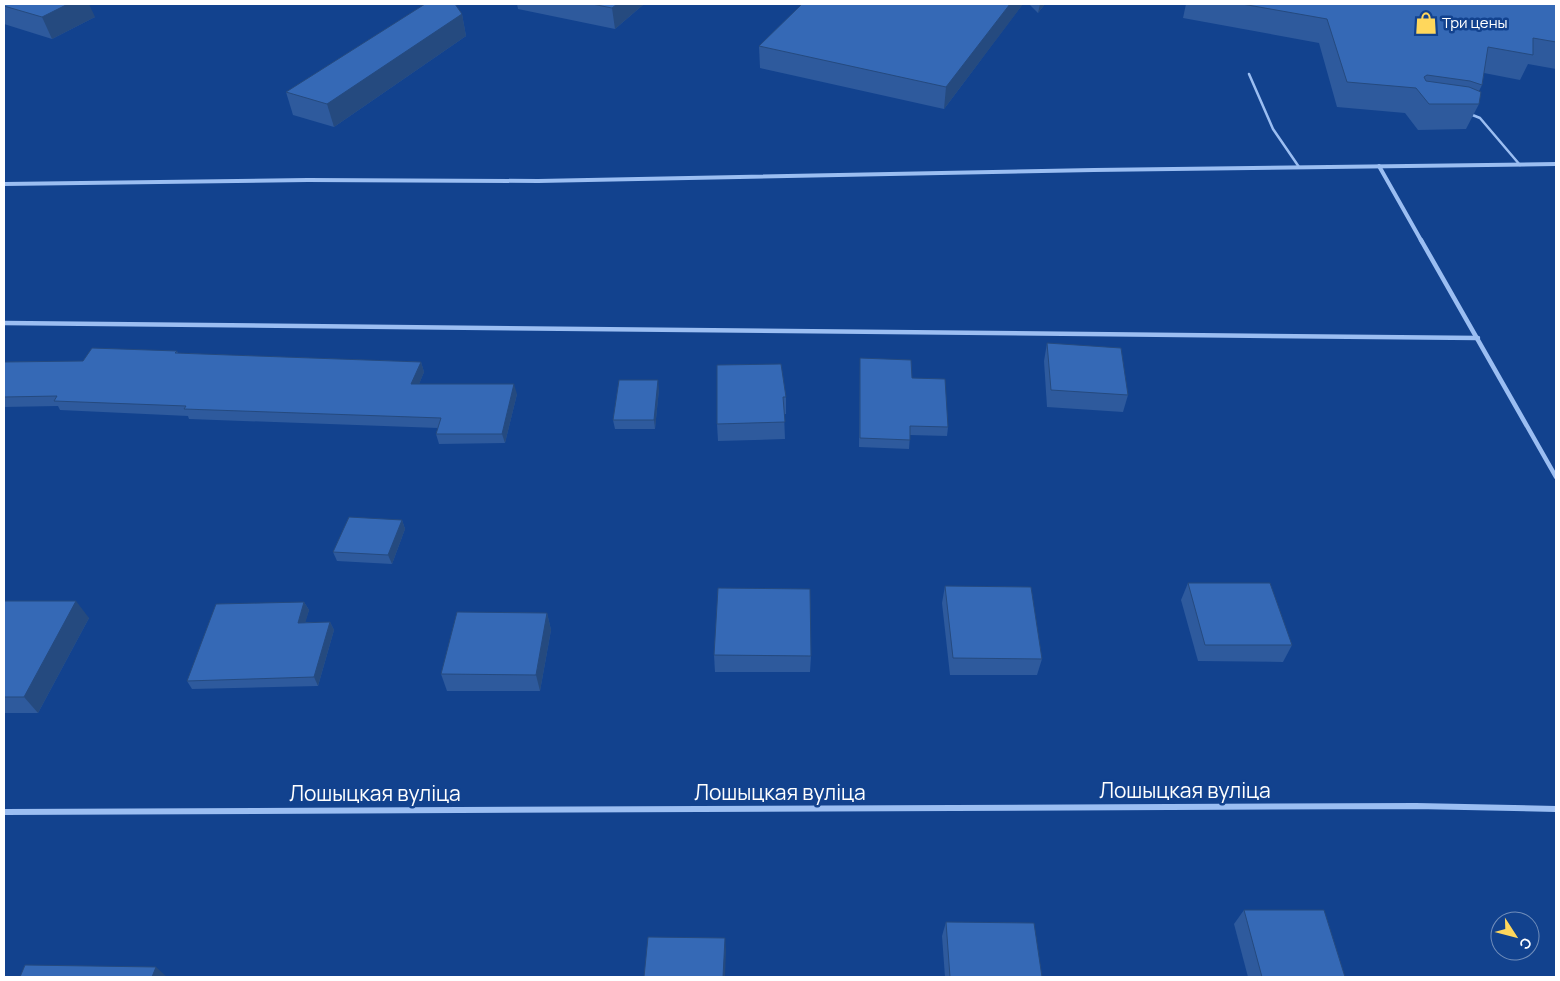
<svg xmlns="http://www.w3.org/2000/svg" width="1560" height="981" font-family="Manrope,sans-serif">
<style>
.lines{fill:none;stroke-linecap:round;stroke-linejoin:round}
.service{stroke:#9bbef2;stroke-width:2.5}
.minor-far2{stroke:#9bbef2;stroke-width:4}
.minor-far1{stroke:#9bbef2;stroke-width:4.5}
.minor{stroke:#9bbef2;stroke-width:6}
.tertiary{fill:#9bbef2;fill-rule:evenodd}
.wall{fill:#2e5a9d}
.shaded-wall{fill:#254a7f}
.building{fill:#3569b6;stroke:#254a7f}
.labels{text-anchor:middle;stroke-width:5;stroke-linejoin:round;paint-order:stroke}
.far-poi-label{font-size:15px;fill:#fff;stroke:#12428e;text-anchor:start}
.near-street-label{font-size:21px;fill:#fff;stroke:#12428e}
</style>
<rect width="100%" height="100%" fill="#12428e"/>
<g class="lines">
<!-- service -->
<g class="service">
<path d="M 1249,74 L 1273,129 L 1299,167"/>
<path d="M 1470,114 L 1480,118 L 1520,165"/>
</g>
<!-- minor-far2 -->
<path class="minor-far2" d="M 1379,166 L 1422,242"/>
<!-- minor-far1 -->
<g class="minor-far1">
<path d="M 1421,240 L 1556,477"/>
<path d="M 4,323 L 1478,338"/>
</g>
<!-- minor -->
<path class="minor" d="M 4,812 L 1416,806 L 1556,809"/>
<!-- tertiary -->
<path class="tertiary" d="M 1556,162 L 1556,166 L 1094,172 L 538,183 L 308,182 L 4,186 L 4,182 L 308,178 L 538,179 L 1094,168 Z"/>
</g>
<!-- wall -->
<g class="wall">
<path d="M 4,4 L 95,17 L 52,39 L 4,24 Z"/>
<path d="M 517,4 L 644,4 L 615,29 L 518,9 Z"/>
<path d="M 1029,4 L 1045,4 L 1038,13 Z"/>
<path d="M 1186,4 L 1556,4 L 1556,69 L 1528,64 L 1520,80 L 1484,73 L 1482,85 L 1479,91 L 1479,104 L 1466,129 L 1418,130 L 1405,113 L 1337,107 L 1319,43 L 1183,18 Z"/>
<path d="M 1022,5 L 944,109 L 760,68 L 759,46 Z"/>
<path d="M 462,14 L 466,36 L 334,127 L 293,115 L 286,92 Z"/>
<path d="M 1047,343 L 1128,395 L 1123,412 L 1047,407 L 1044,361 Z"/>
<path d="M 177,351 L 178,353 L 421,362 L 424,372 L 419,384 L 517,394 L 505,443 L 439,444 L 436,434 L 438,428 L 189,419 L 188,416 L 60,410 L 58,406 L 4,407 L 4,362 L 83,361 Z"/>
<path d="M 860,358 L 912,378 L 948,427 L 947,436 L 910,435 L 909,449 L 859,447 Z"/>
<path d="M 717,365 L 786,397 L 786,414 L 784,414 L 785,439 L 718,441 L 717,424 Z"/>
<path d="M 659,389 L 655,429 L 615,429 L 613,420 Z"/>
<path d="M 402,520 L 405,529 L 392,564 L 337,561 L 333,552 Z"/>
<path d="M 1188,583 L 1292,645 L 1283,662 L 1198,661 L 1181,600 Z"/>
<path d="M 945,586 L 1042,659 L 1037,675 L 950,675 L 942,603 Z"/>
<path d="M 4,601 L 89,618 L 38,713 L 4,713 Z"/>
<path d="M 304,602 L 309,610 L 305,622 L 330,622 L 334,630 L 318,686 L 192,689 L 187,681 Z"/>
<path d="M 547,613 L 551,630 L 540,691 L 447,691 L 441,674 Z"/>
<path d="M 714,655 L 811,656 L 810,672 L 715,672 Z"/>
<path d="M 1244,910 L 1345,977 L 1248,977 L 1234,924 Z"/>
<path d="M 946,922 L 1042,977 L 945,977 L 942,936 Z"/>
</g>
<!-- shaded-wall -->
<g class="shaded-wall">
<path d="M 68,4 L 89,4 L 95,17 L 52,39 L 42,17 Z"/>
<path d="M 617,4 L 644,4 L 615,29 L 612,8 Z"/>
<path d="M 1010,4 L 1023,4 L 944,109 L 946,87 Z"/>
<path d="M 1040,4 L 1045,4 L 1038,13 Z"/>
<path d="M 462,14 L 466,36 L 334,127 L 327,104 Z"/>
<path d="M 421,362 L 424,372 L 415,394 L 411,384 Z"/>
<path d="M 658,380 L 659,389 L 655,429 L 654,420 Z"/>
<path d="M 514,384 L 517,394 L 505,443 L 502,434 Z"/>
<path d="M 402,520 L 405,529 L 392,564 L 388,555 Z"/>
<path d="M 76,601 L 89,618 L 38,713 L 24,697 Z"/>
<path d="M 304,602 L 309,610 L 303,631 L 298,623 Z"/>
<path d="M 547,613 L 551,630 L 540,691 L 536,675 Z"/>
<path d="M 330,622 L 334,630 L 318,686 L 314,677 Z"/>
<path d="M 725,938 L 726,951 L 725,977 L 723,977 Z"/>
<path d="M 156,967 L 167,977 L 152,977 Z"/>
</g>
<!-- building -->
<g class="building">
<path d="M 4,4 L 68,4 L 42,17 L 4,6 Z"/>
<path d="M 425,4 L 455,4 L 462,14 L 327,104 L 286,92 Z"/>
<path d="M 592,4 L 617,4 L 612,8 Z"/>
<path d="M 802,4 L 1010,4 L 946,87 L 759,46 Z"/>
<path d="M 1242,4 L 1556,4 L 1556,42 L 1533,38 L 1533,55 L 1488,47 L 1482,85 L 1470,81 L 1427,75 L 1424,77 L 1426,81 L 1469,87 L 1481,92 L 1479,104 L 1429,104 L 1416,88 L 1347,82 L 1327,19 Z"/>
<path d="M 1047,343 L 1121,348 L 1128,395 L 1051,390 Z"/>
<path d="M 92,348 L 177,351 L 175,353 L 421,362 L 411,384 L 514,384 L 502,434 L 436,434 L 441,418 L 184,409 L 186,406 L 54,401 L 57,396 L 4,397 L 4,362 L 83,361 Z"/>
<path d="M 860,358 L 911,360 L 912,378 L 945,379 L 948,427 L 910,426 L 910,440 L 860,438 Z"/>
<path d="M 781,364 L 786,397 L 783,397 L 785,422 L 717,424 L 717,365 Z"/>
<path d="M 619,380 L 658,380 L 654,420 L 613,420 Z"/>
<path d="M 349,517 L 402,520 L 388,555 L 333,552 Z"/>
<path d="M 1188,583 L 1270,583 L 1292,645 L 1205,645 Z"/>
<path d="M 945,586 L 1031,587 L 1042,659 L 953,658 Z"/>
<path d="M 718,588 L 810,589 L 811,656 L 714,655 Z"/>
<path d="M 4,601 L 76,601 L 24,697 L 4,697 Z"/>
<path d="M 304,602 L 298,623 L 330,622 L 314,677 L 187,681 L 216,604 Z"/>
<path d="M 457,612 L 547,613 L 536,675 L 441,674 Z"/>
<path d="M 1244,910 L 1324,910 L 1345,977 L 1262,977 Z"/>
<path d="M 946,922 L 1034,923 L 1042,977 L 950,977 Z"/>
<path d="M 648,937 L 725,938 L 723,977 L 644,977 Z"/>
<path d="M 25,965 L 156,967 L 152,977 L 20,977 Z"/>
</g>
<!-- icons -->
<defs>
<symbol id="shop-bare" viewBox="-9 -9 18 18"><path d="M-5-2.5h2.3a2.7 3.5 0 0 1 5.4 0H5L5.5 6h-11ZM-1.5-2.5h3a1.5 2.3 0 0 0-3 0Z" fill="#ffd75c" stroke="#12428e" stroke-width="2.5" paint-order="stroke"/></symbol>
</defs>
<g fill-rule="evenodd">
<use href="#shop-bare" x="1410" y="7" width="32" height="32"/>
</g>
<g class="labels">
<!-- far-poi labels -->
<g class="far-poi-label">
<text x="1442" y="28">Три цены</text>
</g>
<!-- near-street labels -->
<g class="near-street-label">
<text x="1185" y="798">Лошыцкая вуліца</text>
<text x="780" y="800">Лошыцкая вуліца</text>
<text x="375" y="801">Лошыцкая вуліца</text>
</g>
</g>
<!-- border -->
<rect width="1560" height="981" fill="none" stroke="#ffffff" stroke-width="10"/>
<!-- north arrow -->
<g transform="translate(1515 936) rotate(126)"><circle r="24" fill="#12428e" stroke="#718ebb"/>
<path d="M0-4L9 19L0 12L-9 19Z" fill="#ffd75c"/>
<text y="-8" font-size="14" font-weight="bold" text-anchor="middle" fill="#ffffff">С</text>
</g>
</svg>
